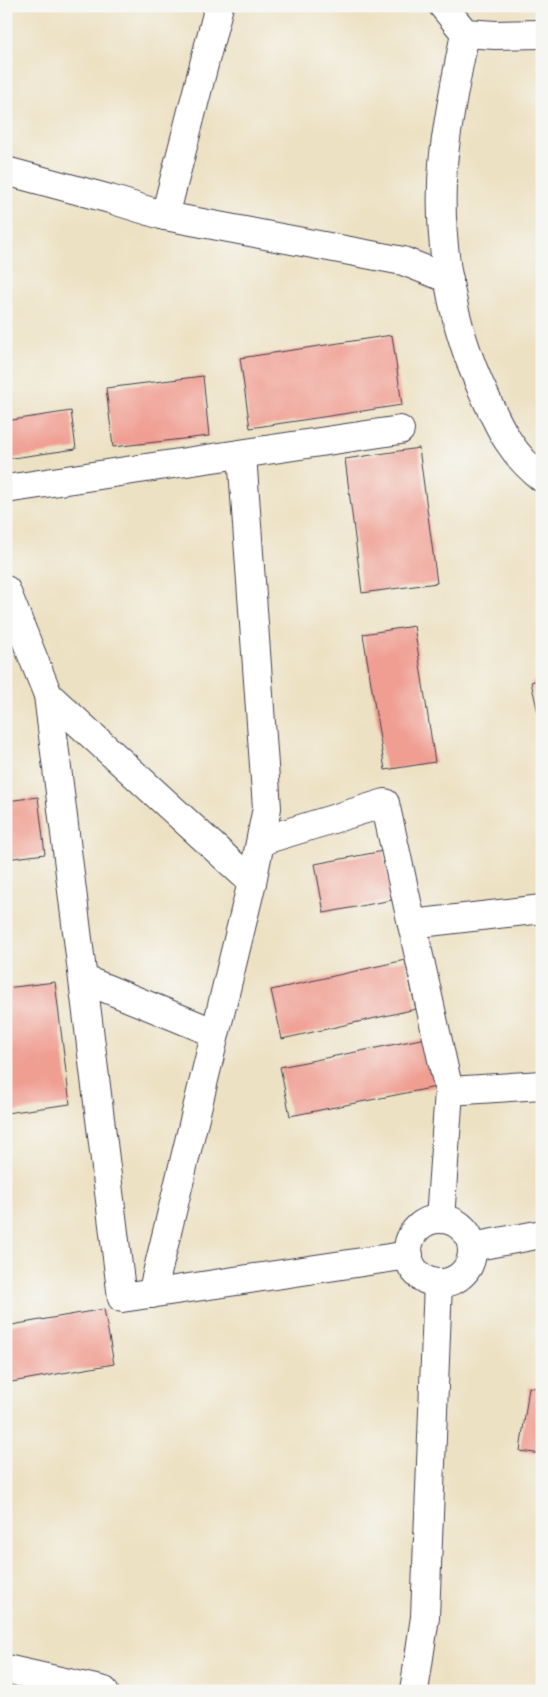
<svg xmlns="http://www.w3.org/2000/svg" width="548" height="1697" font-family="'Sorts Mill Goudy',serif">
<style>
.building{fill:#f09e92}
.lines{fill:none;stroke-linecap:round;stroke-linejoin:round}
.minor-casing{stroke:#403f4f;stroke-width:30}
.highway-casing{stroke:#403f4f;stroke-width:30}
.minor{stroke:#fff;stroke-width:28}
.highway{stroke:#fff;stroke-width:28}
</style>
<rect width="100%" height="100%" fill="#f6f6f2"/>
<filter id="ink" filterUnits="userSpaceOnUse"><feTurbulence type="fractalNoise" baseFrequency=".02" numOctaves="2"/><feDisplacementMap in="SourceGraphic" scale="10" xChannelSelector="R" yChannelSelector="G"/><feConvolveMatrix kernelMatrix="1 2 1 2 8 2 1 2 1" color-interpolation-filters="sRGB"/></filter>
<filter id="wash" filterUnits="userSpaceOnUse"><feTurbulence type="fractalNoise" baseFrequency=".0096" numOctaves="4" result="noise"/><feDisplacementMap in="SourceGraphic" scale="20" xChannelSelector="R" yChannelSelector="G"/><feGaussianBlur stdDeviation="1.12" result="paint"/><feColorMatrix in="noise" values="0 0 0 0 0 0 0 0 0 0 0 0 0 0 0 0 0 1.4 0 .05"/><feComposite in="paint" operator="in"/></filter>
<g filter="url(#wash)">
<rect width="100%" height="100%" fill="#ede1c3"/>
<g id="blocks">
<!-- building -->
<g class="building">
<path d="M 392,335 L 402,405 L 250,428 L 240,358 Z"/>
<path d="M 203,376 L 209,436 L 113,447 L 106,388 Z"/>
<path d="M 71,411 L 76,449 L 6,459 L 6,421 Z"/>
<path d="M 419,448 L 437,583 L 362,593 L 345,459 Z"/>
<path d="M 414,626 L 435,762 L 385,770 L 363,634 Z"/>
<path d="M 542,679 L 542,726 L 541,726 L 531,682 Z"/>
<path d="M 38,797 L 45,854 L 6,859 L 6,801 Z"/>
<path d="M 383,851 L 392,900 L 324,913 L 315,864 Z"/>
<path d="M 405,960 L 416,1009 L 282,1039 L 271,990 Z"/>
<path d="M 55,982 L 70,1104 L 6,1113 L 6,988 Z"/>
<path d="M 426,1038 L 436,1087 L 290,1116 L 280,1067 Z"/>
<path d="M 104,1309 L 114,1364 L 6,1383 L 6,1326 Z"/>
<path d="M 529,1387 L 542,1389 L 542,1454 L 520,1451 Z"/>
</g>
</g>
</g>
<g filter="url(#ink)">
<use href="#blocks" fill-opacity="0" stroke="#403f4f" stroke-width="1"/>
<g class="lines">
<defs>
<g id="minor">
<path d="M 443,6 L 465,33 L 495,35 L 542,34"/>
<path d="M 465,33 C 457,76 447,120 443,164 C 437,242 451,325 485,396 C 500,429 512,455 542,478"/>
<path d="M 6,171 L 110,199 L 165,216 L 403,261 L 449,279"/>
<path d="M 165,216 L 219,6"/>
<path d="M 6,489 L 400,430"/>
<path d="M 6,590 L 48,695 L 122,1298 L 409,1255"/>
<path d="M 48,695 L 252,882"/>
<path d="M 261,841 L 385,803 L 449,1091 L 440,1219"/>
<path d="M 412,924 L 542,909"/>
<path d="M 83,979 L 215,1033"/>
<path d="M 449,1091 L 542,1085"/>
<circle cx="440" cy="1251" r="32"/>
<path d="M 472,1247 L 542,1234"/>
<path d="M 152,1294 L 252,882 L 267,808 L 242,454"/>
<path d="M 414,1691 L 425,1617 L 438,1283"/>
</g>
<path id="highway" d="M 6,1669 L 104,1691"/>
</defs>
<!-- minor casing -->
<use href="#minor" class="minor-casing"/>
<!-- highway casing -->
<use href="#highway" class="highway-casing"/>
<!-- minor -->
<use href="#minor" class="minor"/>
<!-- highway -->
<use href="#highway" class="highway"/>
</g>
</g>
<!-- margin -->
<rect width="548" height="1697" fill="none" stroke="#f6f6f2" stroke-width="25"/>
</svg>
